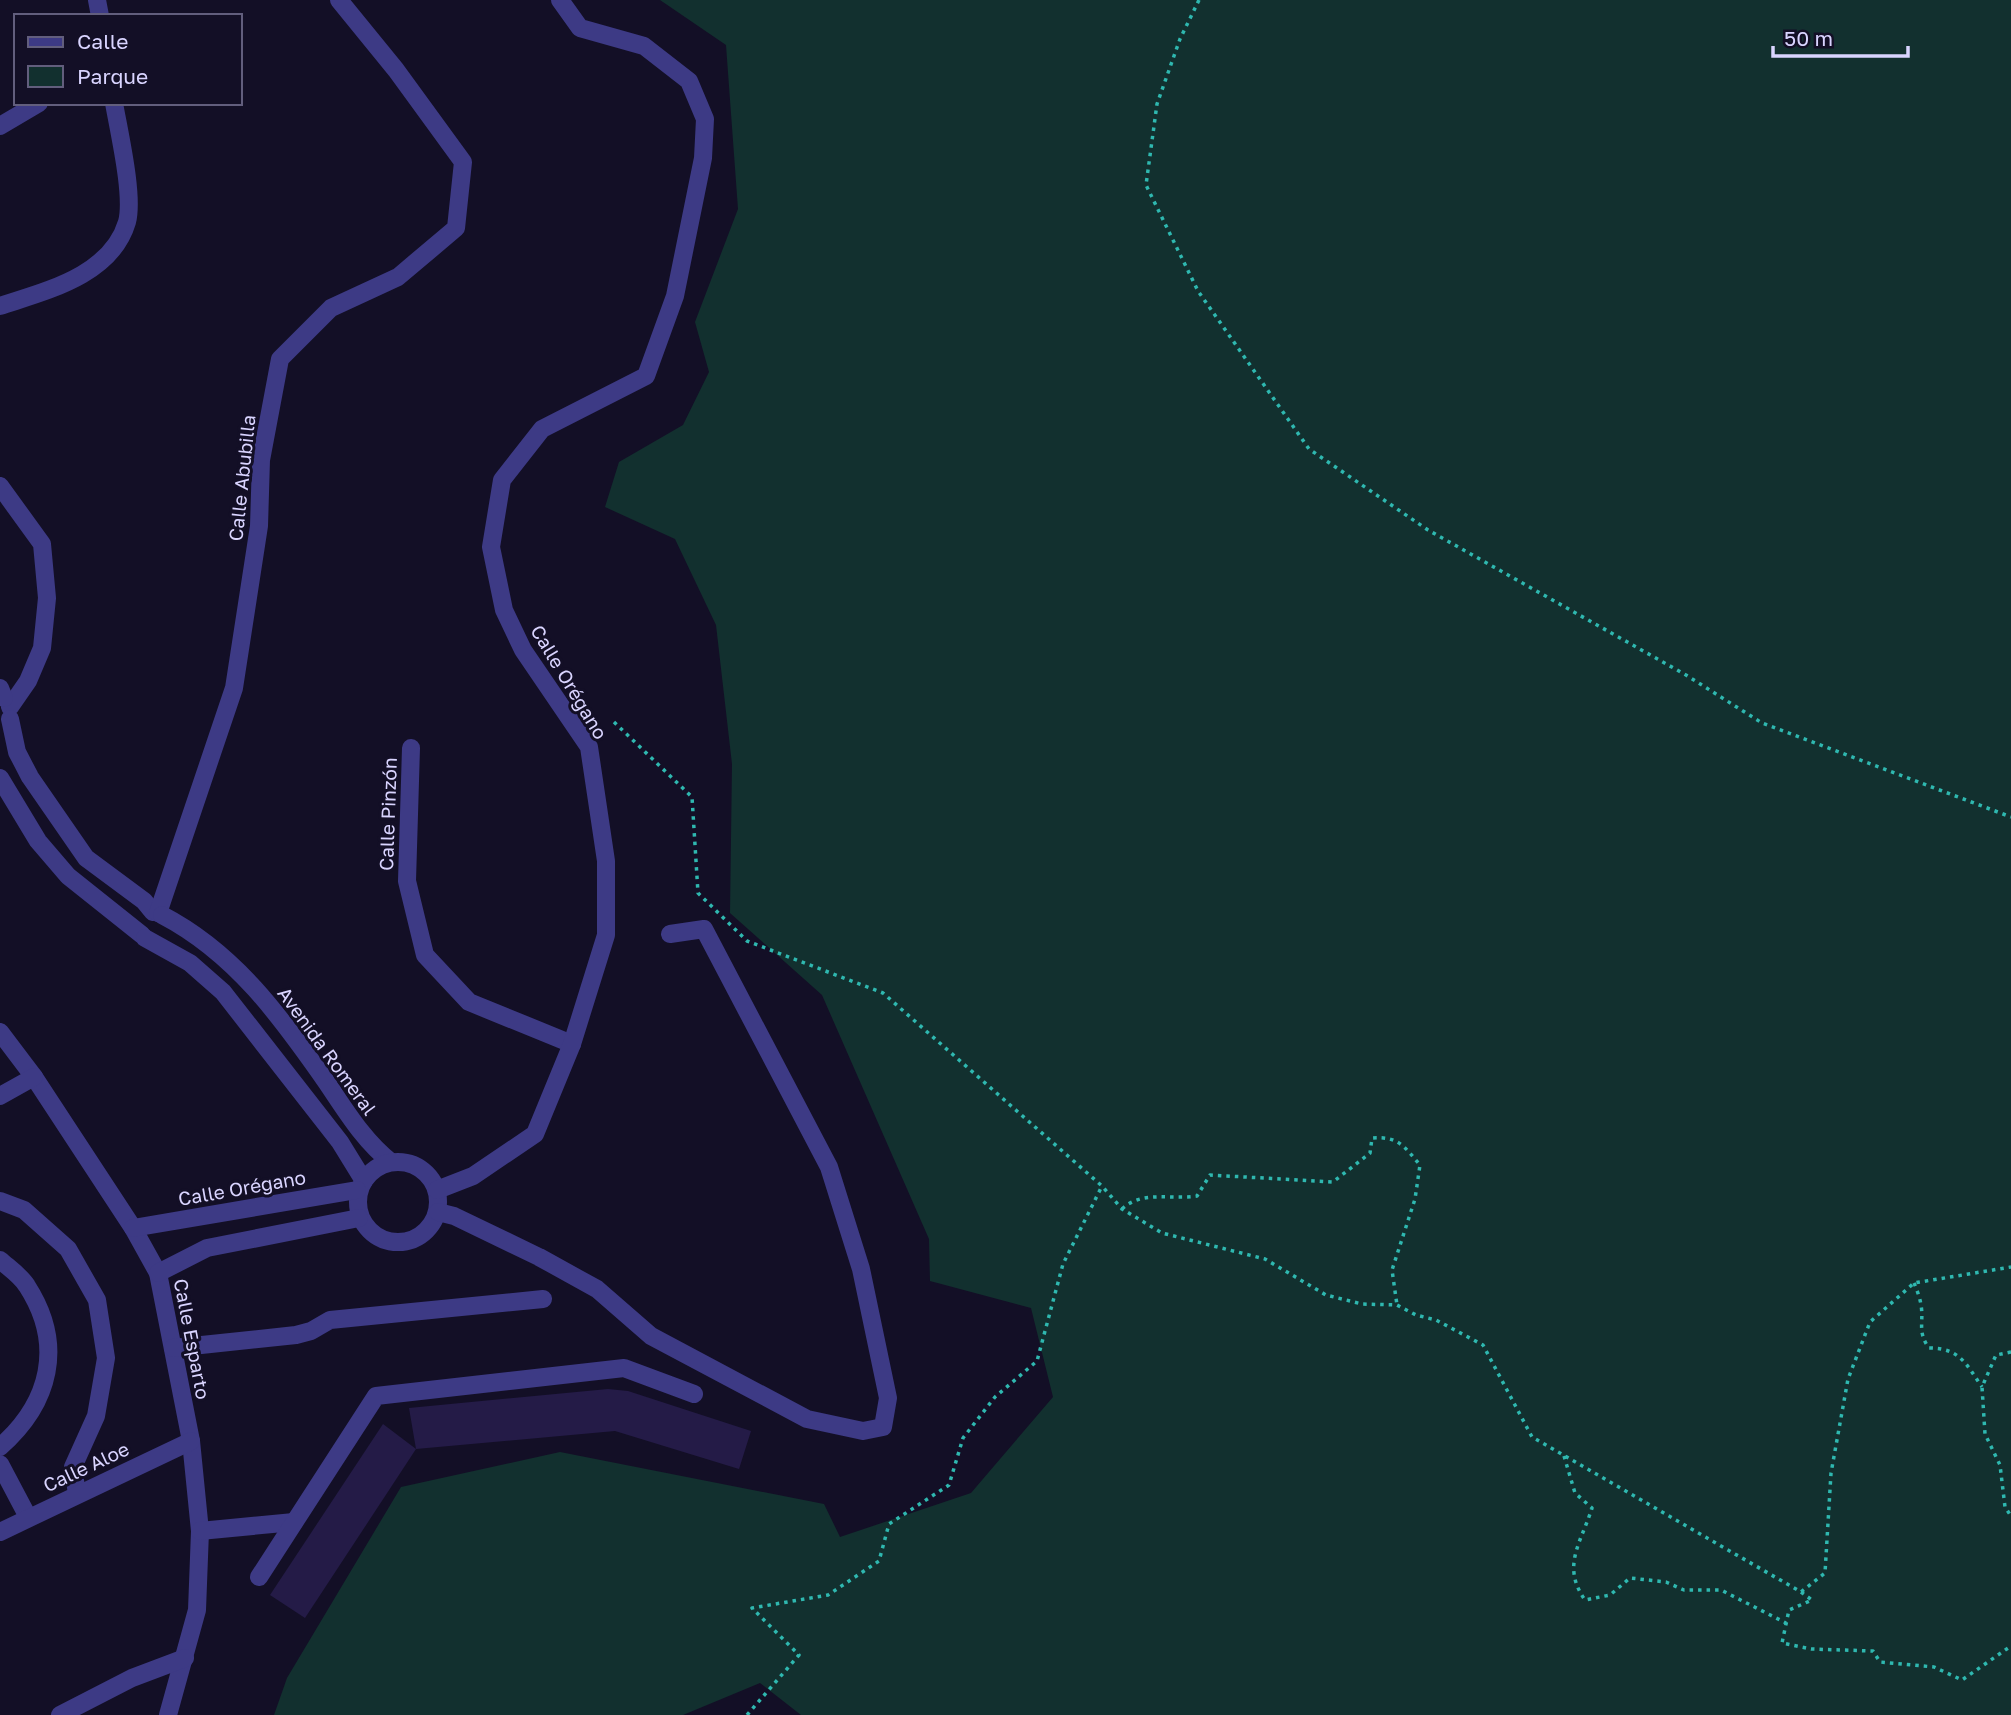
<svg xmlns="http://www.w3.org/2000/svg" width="2011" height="1715" font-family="'Golos Text',sans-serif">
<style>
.green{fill:#12302f}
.building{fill:#241b47}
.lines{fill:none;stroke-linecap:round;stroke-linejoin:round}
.path{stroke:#2fb8b0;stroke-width:3.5;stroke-dasharray:3.5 5;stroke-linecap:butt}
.minor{stroke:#3d3a85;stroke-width:18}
.labels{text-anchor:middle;stroke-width:6;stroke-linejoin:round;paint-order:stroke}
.street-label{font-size:19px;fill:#d9d4ff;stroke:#130f26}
</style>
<rect width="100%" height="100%" fill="#130f26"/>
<!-- green -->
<path class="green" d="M 660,0 L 2011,0 L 2011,1715 L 801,1715 L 760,1683 L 683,1715 L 274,1715 L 287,1678 L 401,1487 L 560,1452 L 824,1504 L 840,1537 L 971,1493 L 1053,1397 L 1031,1308 L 930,1281 L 929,1239 L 822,995 L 730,913 L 732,764 L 716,625 L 675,539 L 605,507 L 619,462 L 683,425 L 709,372 L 695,322 L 738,209 L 726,45 Z"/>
<!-- building -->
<g class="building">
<path d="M 608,1389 L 628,1391 L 751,1431 L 739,1469 L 615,1431 L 416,1449 L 409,1408 Z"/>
<path d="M 383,1424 L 416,1449 L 305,1618 L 270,1595 Z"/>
</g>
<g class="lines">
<!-- path -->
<g class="path">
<path d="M 1199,0 L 1180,39 L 1157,104 L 1146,185 L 1198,291 L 1309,449 L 1428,530 L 1686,675 L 1762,723 L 2011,817"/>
<path d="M 614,722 L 692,797 L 698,893 L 747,941 L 883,993 L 1102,1186 L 1122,1209 L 1162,1233 L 1265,1259 L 1326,1295 L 1362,1304 L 1397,1305 L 1416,1315 L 1436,1320 L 1483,1345 L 1532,1437 L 1801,1592 L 1825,1573 L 1831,1473 L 1848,1379 L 1870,1322 L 1914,1283 L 2011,1267"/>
<path d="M 1122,1209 C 1142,1190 1171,1200 1197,1196 L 1210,1175 L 1333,1182 L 1370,1153 L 1372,1138 C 1398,1136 1404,1146 1420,1165 L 1415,1199 L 1392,1270 L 1397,1305"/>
<path d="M 1914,1283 C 1917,1290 1920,1298 1921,1305 C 1924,1322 1917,1332 1929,1348 C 1960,1348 1966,1364 1982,1387"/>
<path d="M 2011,1352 L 1996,1355 L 1982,1387 L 1985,1434 L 2000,1465 L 2005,1507 L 2011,1516"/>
<path d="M 1564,1456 L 1575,1493 L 1592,1508 C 1581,1543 1561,1566 1585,1600 L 1610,1595 L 1630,1578 L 1666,1582 L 1684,1590 L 1721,1590 L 1786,1623"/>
<path d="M 1801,1592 L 1812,1600 L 1789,1610 L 1782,1643 L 1811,1649 L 1873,1651 L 1880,1662 L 1934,1667 L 1962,1680 L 2011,1646"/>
<path d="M 747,1715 L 799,1655 L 752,1608 L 828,1595 L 879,1561 L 889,1524 L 949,1485 L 963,1438 L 995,1397 L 1037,1361 L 1063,1264 L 1102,1186"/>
</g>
<!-- minor -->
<g class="minor">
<path d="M 97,0 L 100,16"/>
<path d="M 0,126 L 39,103"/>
<path d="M 0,306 C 45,291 111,276 127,222 C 134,196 119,132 114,103"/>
<path d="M 0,486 L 42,544 L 47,598 L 42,648 L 28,681 L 10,707"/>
<path d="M 0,688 L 4,698"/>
<path d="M 10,719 L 17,752 L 30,777 L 86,858 L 144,901 L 153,912"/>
<path d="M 411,748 L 407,881 L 425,955 L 469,1002 L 572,1044"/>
<path d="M 0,778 L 38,841 L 68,876 L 142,935"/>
<path d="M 158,913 L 234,688 L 259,526 L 261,460 L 280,359 L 331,308 L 398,277 L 456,228 L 463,162 L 396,70 L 339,0"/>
<path d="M 162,915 C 235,953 281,1017 327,1083 C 346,1111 364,1141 391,1162"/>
<path d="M 145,938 L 190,963 L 223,992 L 340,1142 L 364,1181"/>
<path d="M 0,1032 L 34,1077 L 133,1228 L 158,1273 L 191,1441 L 200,1531 L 197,1610 L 168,1715"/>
<path d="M 0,1096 L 34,1077"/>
<circle cx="398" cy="1202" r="40"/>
<path d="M 437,1190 L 473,1176 L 535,1134 L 572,1044 L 606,935 L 606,861 L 589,747 L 523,650 L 504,610 L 491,547 L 502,480 L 542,429 L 646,376 L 675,296 L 703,158 L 705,119 L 689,81 L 644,46 L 580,28 L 560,0"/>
<path d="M 0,1201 L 24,1210 L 68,1249 L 97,1300 L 106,1358 L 96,1416 L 73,1467 L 77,1494"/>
<path d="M 438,1212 L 454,1216 L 539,1257 L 597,1289 L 651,1336 L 807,1419 L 863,1431 L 883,1427 L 888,1398 L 861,1269 L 829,1167 L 704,929 L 670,934"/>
<path d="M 133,1228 L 357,1190"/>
<path d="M 0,1260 C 9,1268 21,1276 27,1286 C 65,1345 50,1403 0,1447"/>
<path d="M 158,1273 L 207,1248 L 359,1218"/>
<path d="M 173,1348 L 296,1335 L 311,1331 L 330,1320 L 543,1299"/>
<path d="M 0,1464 L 28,1517"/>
<path d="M 200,1531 L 294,1522"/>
<path d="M 0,1532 L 191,1441"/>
<path d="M 259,1577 L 376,1396 L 624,1368 L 694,1394"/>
<path d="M 60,1715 L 132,1678 L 185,1658"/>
</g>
</g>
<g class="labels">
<!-- street labels -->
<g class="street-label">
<text transform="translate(242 478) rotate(-84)" y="7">Calle Abubilla</text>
<text transform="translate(569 682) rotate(59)" y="7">Calle Orégano</text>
<text transform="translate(388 814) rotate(-88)" y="7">Calle Pinzón</text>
<text transform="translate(327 1051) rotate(54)" y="7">Avenida Romeral</text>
<text transform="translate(242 1188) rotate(-10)" y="7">Calle Orégano</text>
<text transform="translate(192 1339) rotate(79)" y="7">Calle Esparto</text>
<text transform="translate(86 1467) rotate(-25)" y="7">Calle Aloe</text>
</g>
</g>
<!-- legend -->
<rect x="14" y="14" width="228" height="91" fill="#130f26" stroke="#625e7d" stroke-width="2"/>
<rect x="28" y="37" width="35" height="10" fill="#3d3a85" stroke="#625e7d" stroke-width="2"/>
<text x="77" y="49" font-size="21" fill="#d9d4ff">Calle</text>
<rect x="28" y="66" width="35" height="21" fill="#12302f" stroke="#625e7d" stroke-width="2"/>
<text x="77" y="84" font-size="21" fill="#d9d4ff">Parque</text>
<!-- scale -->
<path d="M1773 46v10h135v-10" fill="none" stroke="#d9d4ff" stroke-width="3.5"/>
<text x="1784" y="46" font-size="21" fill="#d9d4ff" stroke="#130f26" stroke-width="5" paint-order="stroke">50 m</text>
</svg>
